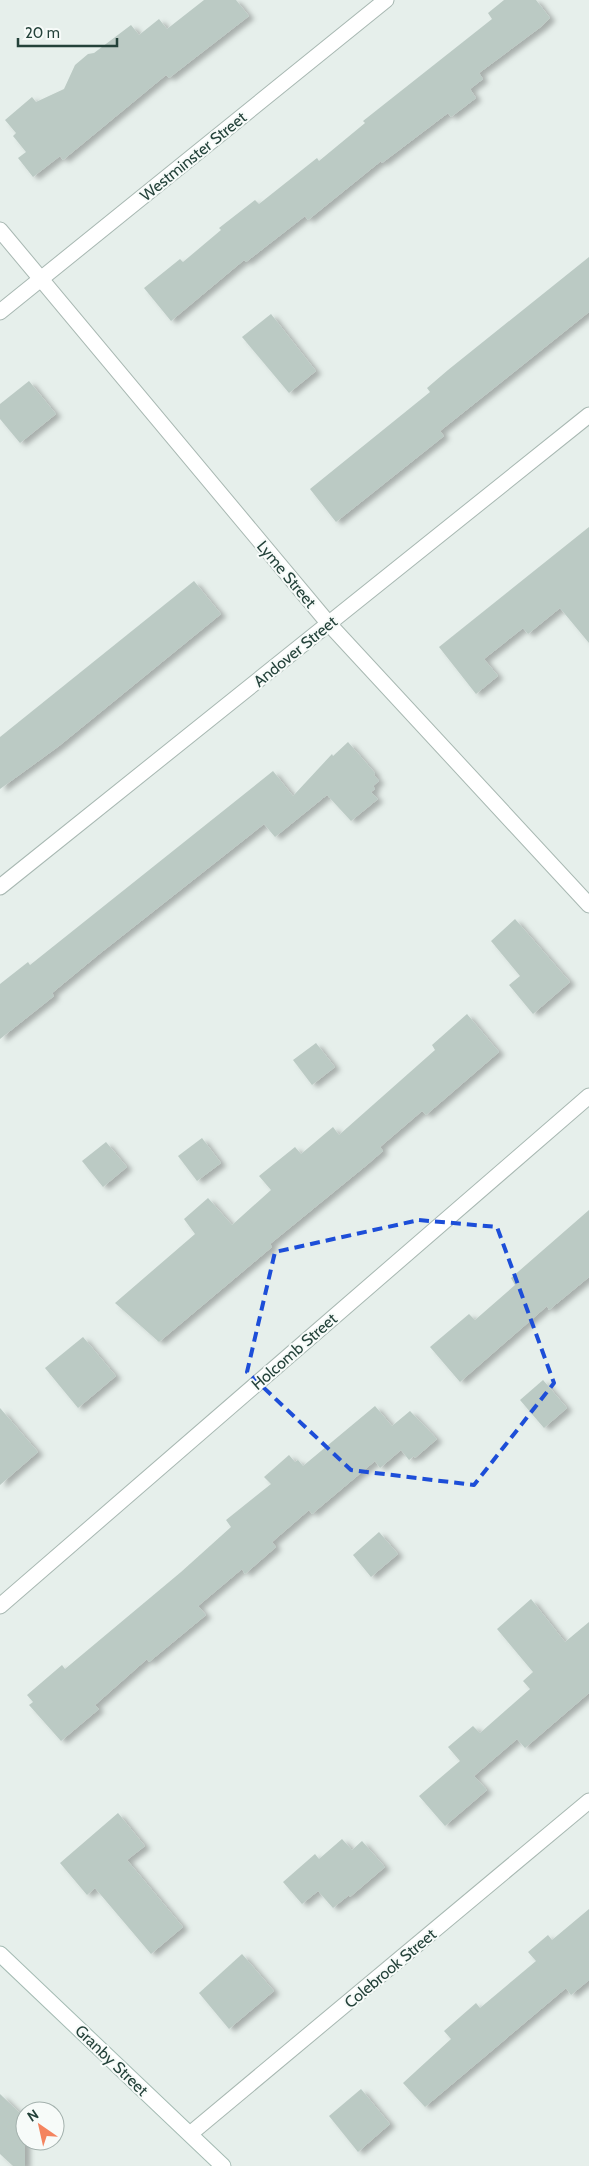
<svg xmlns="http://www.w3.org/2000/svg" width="589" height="2166" font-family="Cabin,sans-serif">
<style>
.building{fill:#bbcac4;filter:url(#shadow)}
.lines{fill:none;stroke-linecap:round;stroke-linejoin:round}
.minor-casing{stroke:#a8b8b2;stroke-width:17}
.secondary-casing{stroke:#a4bbb3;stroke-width:17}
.minor{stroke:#fff;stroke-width:15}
.secondary{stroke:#fff;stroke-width:15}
.marked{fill:none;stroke:#1d4ed8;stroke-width:4;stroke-dasharray:10 6;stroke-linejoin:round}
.labels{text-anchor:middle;stroke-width:4;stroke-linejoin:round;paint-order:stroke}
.street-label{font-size:16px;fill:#24423a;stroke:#f7fbf9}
</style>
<defs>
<filter id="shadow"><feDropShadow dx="5.5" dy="3" stdDeviation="2.5" flood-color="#0004"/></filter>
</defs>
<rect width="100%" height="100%" fill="#e6efeb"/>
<!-- building -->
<g class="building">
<path d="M 204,0 L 236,0 L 249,16 L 169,78 L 166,75 L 63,160 L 60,156 L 33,177 L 18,158 L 26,152 L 13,136 L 16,133 L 5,120 L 32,97 L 36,102 L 64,89 L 75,65 L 88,54 L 94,53 L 131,25 L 139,35 L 159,19 L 167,29 Z"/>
<path d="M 504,0 L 536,0 L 550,18 L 542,26 L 479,73 L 483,79 L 470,89 L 476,98 L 451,117 L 448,113 L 382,163 L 381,161 L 308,220 L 305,216 L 246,262 L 244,260 L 171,321 L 144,288 L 180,259 L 183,262 L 221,230 L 219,228 L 255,200 L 259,204 L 317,158 L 319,161 L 365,123 L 363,121 L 492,19 L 488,13 Z"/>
<path d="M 589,257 L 589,312 L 440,431 L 444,436 L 336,522 L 310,489 L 430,392 L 427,388 L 448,370 Z"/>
<path d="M 271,314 L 316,371 L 289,393 L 242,337 Z"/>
<path d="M 29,381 L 56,414 L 20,443 L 0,419 L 0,404 Z"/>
<path d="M 589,527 L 589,643 L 560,608 L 528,634 L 523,628 L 484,659 L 498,676 L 476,694 L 439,647 Z"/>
<path d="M 194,581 L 221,614 L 59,746 L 0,789 L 0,737 Z"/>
<path d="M 348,742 L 375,773 L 374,775 L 379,781 L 373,786 L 375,789 L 371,792 L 378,799 L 351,821 L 327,795 L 275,837 L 264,824 L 98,955 L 52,993 L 54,996 L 0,1039 L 0,984 L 28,962 L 30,965 L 273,771 L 293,796 L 332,754 L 333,756 Z"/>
<path d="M 515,919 L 570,982 L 533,1014 L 509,985 L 520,976 L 491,941 Z"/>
<path d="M 467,1014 L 499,1052 L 426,1115 L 422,1111 L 380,1147 L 383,1151 L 368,1164 L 270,1244 L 272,1247 L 159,1342 L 115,1303 L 195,1234 L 184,1219 L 208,1198 L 232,1225 L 271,1190 L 259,1176 L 295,1147 L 301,1154 L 333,1127 L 339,1135 L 435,1050 L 432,1045 Z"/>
<path d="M 316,1043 L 335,1067 L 312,1085 L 293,1060 Z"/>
<path d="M 202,1138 L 221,1163 L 197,1181 L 178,1156 Z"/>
<path d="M 106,1142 L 127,1167 L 103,1187 L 82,1161 Z"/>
<path d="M 589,1210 L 589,1277 L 549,1310 L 547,1306 L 460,1382 L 430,1347 L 469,1314 L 475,1320 L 515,1285 L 511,1278 Z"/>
<path d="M 83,1337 L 116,1376 L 78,1408 L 45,1368 Z"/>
<path d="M 543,1380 L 567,1408 L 544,1428 L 520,1400 Z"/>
<path d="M 375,1406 L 392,1426 L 410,1411 L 437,1439 L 415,1458 L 414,1456 L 409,1460 L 401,1450 L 380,1468 L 375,1461 L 312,1514 L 309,1510 L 272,1542 L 276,1547 L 245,1574 L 242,1569 L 198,1606 L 206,1615 L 149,1662 L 147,1659 L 95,1705 L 99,1709 L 61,1741 L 29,1705 L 33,1702 L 27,1695 L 62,1665 L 65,1669 L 181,1572 L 231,1527 L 226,1520 L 271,1484 L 264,1477 L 289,1455 L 295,1462 L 298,1460 L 303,1466 Z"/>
<path d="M 0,1408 L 38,1452 L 0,1485 Z"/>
<path d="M 379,1532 L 398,1554 L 371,1577 L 353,1555 Z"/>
<path d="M 531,1599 L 565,1642 L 589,1622 L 589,1693 L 525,1748 L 517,1739 L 474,1776 L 487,1790 L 445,1826 L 419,1796 L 460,1761 L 448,1747 L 473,1726 L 480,1733 L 530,1689 L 523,1681 L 533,1672 L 497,1629 Z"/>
<path d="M 118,1813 L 145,1846 L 127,1860 L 183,1927 L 151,1954 L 95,1888 L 87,1895 L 60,1863 Z"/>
<path d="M 342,1839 L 352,1850 L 362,1841 L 385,1867 L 350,1897 L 349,1895 L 333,1908 L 318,1891 L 302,1904 L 283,1882 L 315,1854 L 319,1859 Z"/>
<path d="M 589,1909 L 589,1980 L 571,1995 L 566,1988 L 425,2107 L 403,2083 L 451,2039 L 444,2031 L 476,2003 L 480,2008 L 536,1961 L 528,1952 L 548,1935 L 552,1940 Z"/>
<path d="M 242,1954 L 274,1991 L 229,2029 L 199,1993 Z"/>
<path d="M 361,2089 L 390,2124 L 358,2152 L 329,2116 Z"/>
<path d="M 0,2094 L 25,2118 L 25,2166 L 13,2166 L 0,2154 Z"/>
</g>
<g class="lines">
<defs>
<g id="minor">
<path d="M 0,230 L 329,624 L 589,905"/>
<path d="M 0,312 L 386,0"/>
<path d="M 0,887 L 589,415"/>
<path d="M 0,1606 L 589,1096"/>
<path d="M 190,2134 L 589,1801"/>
</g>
<path id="secondary" d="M 0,1954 L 223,2166"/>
</defs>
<!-- minor casing -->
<use href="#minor" class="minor-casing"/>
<!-- secondary casing -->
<use href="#secondary" class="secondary-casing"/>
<!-- minor -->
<use href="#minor" class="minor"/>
<!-- secondary -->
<use href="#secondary" class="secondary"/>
</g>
<!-- marked area -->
<path class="marked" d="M 419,1220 L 497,1227 L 554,1383 L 474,1485 L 351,1470 L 247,1372 L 275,1252 Z"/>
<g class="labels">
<!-- street labels -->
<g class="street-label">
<text transform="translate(193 156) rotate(-39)" y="6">Westminster Street</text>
<text transform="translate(287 574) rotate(50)" y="6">Lyme Street</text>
<text transform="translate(295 651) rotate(-39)" y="6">Andover Street</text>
<text transform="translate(294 1351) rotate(-41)" y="6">Holcomb Street</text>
<text transform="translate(390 1968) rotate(-40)" y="6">Colebrook Street</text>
<text transform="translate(112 2060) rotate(44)" y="6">Granby Street</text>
</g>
</g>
<!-- north arrow -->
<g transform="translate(40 2126) rotate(326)"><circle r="24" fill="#f7fbf9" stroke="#a3b1ad"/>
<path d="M0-4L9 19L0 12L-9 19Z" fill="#f4845f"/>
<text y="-8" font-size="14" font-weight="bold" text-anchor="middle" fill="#24423a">N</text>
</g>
<!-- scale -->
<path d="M18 38v8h99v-8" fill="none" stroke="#24423a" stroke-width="2.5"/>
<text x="25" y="38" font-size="15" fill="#24423a" stroke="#f7fbf9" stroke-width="4" paint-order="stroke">20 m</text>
</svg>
